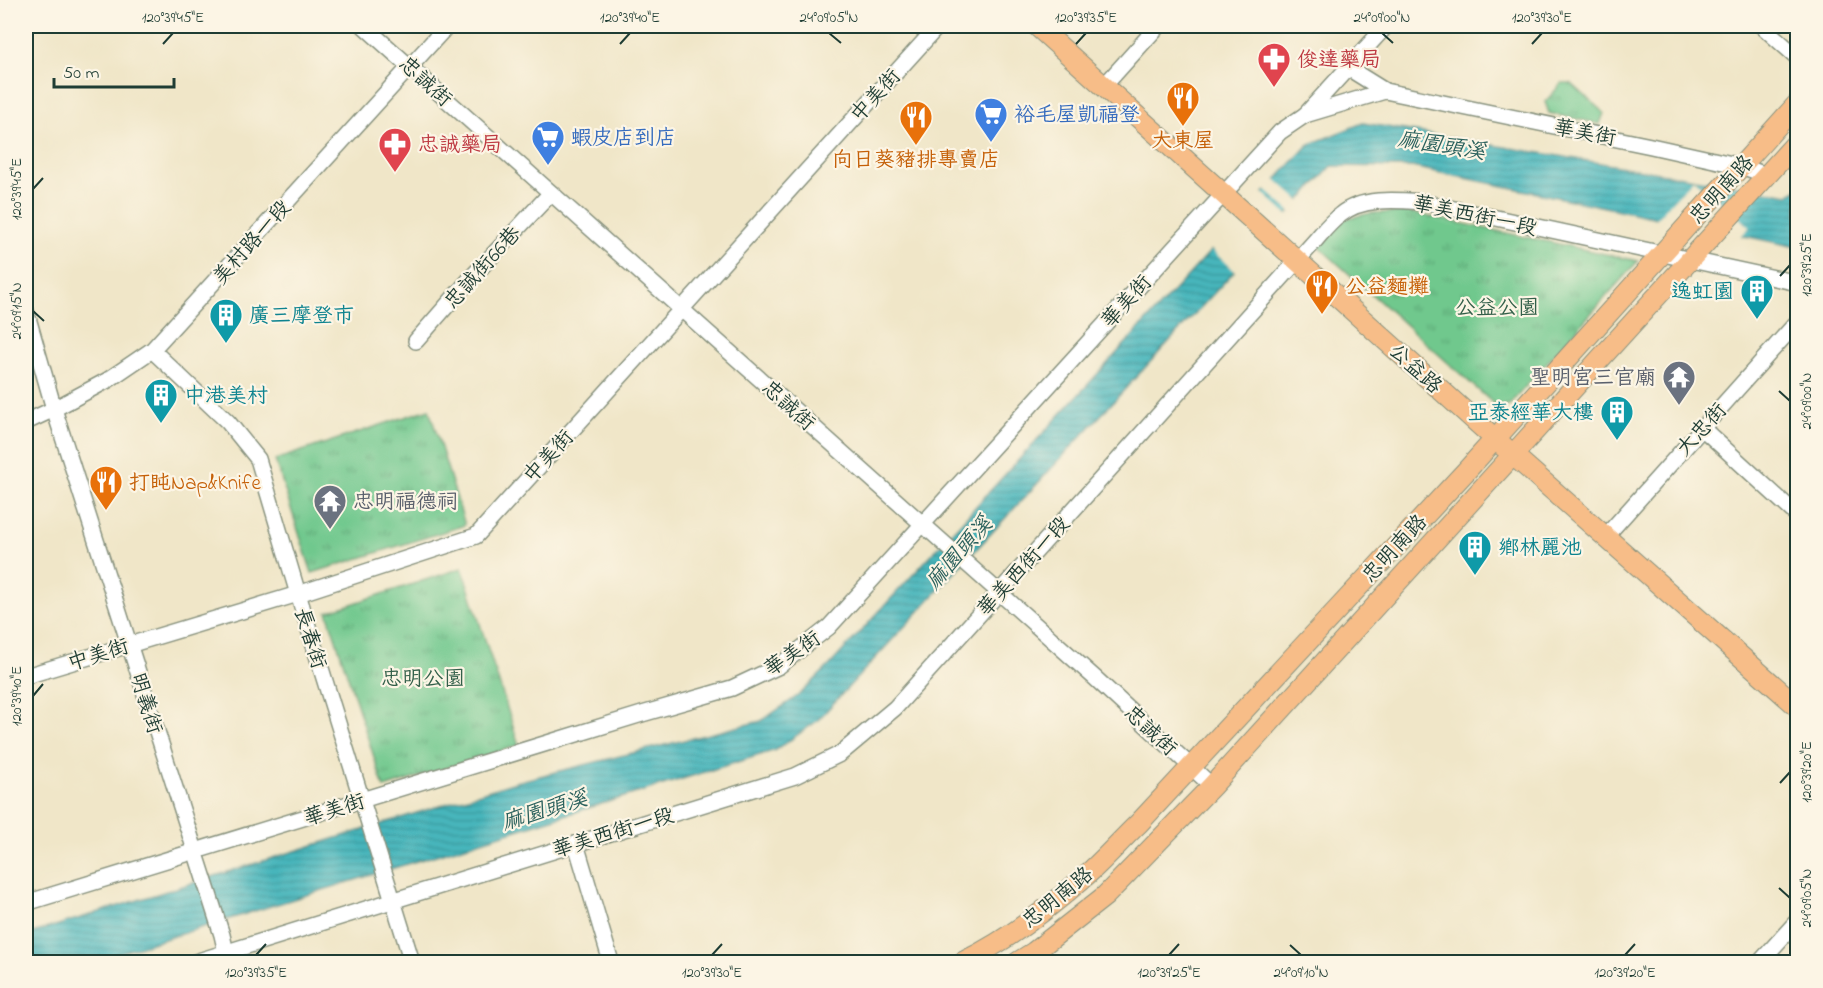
<svg xmlns="http://www.w3.org/2000/svg" width="1823" height="988" font-family="'Indie Flower','LXGW WenKai TC',sans-serif">
<style>
.park{fill:url(#park-tufts);stroke:#488260;stroke-width:1.5}
.water{fill:url(#water-rules);stroke:#327a78;stroke-width:1.5}
.pier{fill:#f0e6c8}
.lines{fill:none;stroke-linecap:round;stroke-linejoin:round}
.minor-casing{stroke:#88927e;stroke-width:18}
.major-casing{stroke:#88927e;stroke-width:22}
.minor{stroke:#fff;stroke-width:15}
.major{stroke:#f7bd88;stroke-width:20}
.ticks{fill:none;stroke:#1f3d34;stroke-width:2}
.labels{text-anchor:middle;stroke-width:4.5;stroke-linejoin:round;paint-order:stroke}
.health-label{font-size:21px;fill:#be3a42;stroke:#fcf5e5;text-anchor:start}
.street-label{font-size:21px;fill:#1f3d34;stroke:#fcf5e5}
.shop-label{font-size:21px;fill:#366cbe;stroke:#fcf5e5;text-anchor:start}
.food-label{font-size:21px;fill:#c56008;stroke:#fcf5e5}
.culture-label{font-size:21px;fill:#0d838f;stroke:#fcf5e5;text-anchor:start}
.park-label{font-size:21px;fill:#33604a;stroke:#fcf5e5}
.worship-label{font-size:21px;fill:#5b616d;stroke:#fcf5e5;text-anchor:end}
.water-label{font-size:22px;font-style:italic;fill:#2b615d;stroke:#fcf5e5}
.neatline{fill:none;stroke:#1f3d34;stroke-width:2}
.ticks-label{font-size:15px;text-anchor:middle;fill:#1f3d34}
</style>
<defs>
<pattern id="park-tufts" width="24" height="20" patternUnits="userSpaceOnUse" patternTransform="scale(1.5)"><rect width="24" height="20" fill="#70c88d"/><path d="M3 7l-1-3M5 7V3M7 7l1-3M15 17l-1-3M17 17v-4M19 17l1-3" fill="none" stroke="#5ba474"/></pattern>
<pattern id="water-rules" width="6" height="5" patternUnits="userSpaceOnUse" patternTransform="scale(1.5)"><rect width="6" height="5" fill="#46b6bc"/><path d="M0 2.5h6" fill="none" stroke="#3a959a"/></pattern>
</defs>
<rect width="100%" height="100%" fill="#fcf5e5"/>
<filter id="ink" filterUnits="userSpaceOnUse"><feTurbulence type="fractalNoise" baseFrequency=".0167" numOctaves="2"/><feDisplacementMap in="SourceGraphic" scale="12" xChannelSelector="R" yChannelSelector="G"/><feConvolveMatrix kernelMatrix="1 2 1 2 8 2 1 2 1" color-interpolation-filters="sRGB"/></filter>
<filter id="wash" filterUnits="userSpaceOnUse"><feTurbulence type="fractalNoise" baseFrequency=".008" numOctaves="4" result="noise"/><feDisplacementMap in="SourceGraphic" scale="24" xChannelSelector="R" yChannelSelector="G"/><feGaussianBlur stdDeviation="1.35" result="paint"/><feColorMatrix in="noise" values="0 0 0 0 0 0 0 0 0 0 0 0 0 0 0 0 0 1.4 0 .05"/><feComposite in="paint" operator="in"/></filter>
<g filter="url(#wash)">
<rect width="100%" height="100%" fill="#f0e6c8"/>
<!-- park -->
<g class="park">
<path d="M 1562,83 L 1571,83 L 1604,113 L 1600,124 L 1549,113 L 1545,102 Z"/>
<path d="M 1408,212 L 1638,261 L 1509,405 L 1495,405 L 1317,245 L 1343,219 L 1372,213 Z"/>
<path d="M 429,409 L 465,525 L 312,573 L 275,460 Z"/>
<path d="M 462,568 L 519,745 L 384,788 L 327,612 Z"/>
</g>
<!-- water -->
<path class="water" d="M 1363,123 L 1789,195 L 1797,189 L 1797,247 L 1412,167 L 1332,166 L 817,721 L 776,750 L 90,962 L 26,962 L 26,935 L 516,782 L 761,721 L 799,695 L 829,666 L 1308,145 Z"/>
<!-- pier -->
<g class="pier">
<path d="M 1274,178 L 1302,203 L 1292,213 L 1264,189 Z"/>
<path d="M 1693,179 L 1750,227 L 1739,238 L 1654,221 Z"/>
<path d="M 1261,191 L 1289,217 L 1237,273 L 1209,248 Z"/>
</g>
</g>
<g filter="url(#ink)">
<g class="lines">
<defs>
<g id="minor">
<path d="M 364,26 L 1095,678 L 1212,786"/>
<path d="M 1762,26 L 1798,58"/>
<path d="M 1348,68 L 1385,91 L 1651,146 L 1741,166 L 1766,175"/>
<path d="M 1104,86 L 1158,26"/>
<path d="M 1305,115 L 1385,91"/>
<path d="M 26,311 L 54,409 L 222,935 L 228,961"/>
<path d="M 416,341 L 471,278 L 551,193"/>
<path d="M 152,350 L 228,422 L 258,459 L 298,594 L 412,962"/>
<path d="M 26,422 L 54,409 L 108,380 L 152,350 L 447,26"/>
<path d="M 1702,428 L 1798,516"/>
<path d="M 1605,537 L 1798,321"/>
<path d="M 26,676 L 298,594 L 476,536 L 938,26"/>
<path d="M 576,844 L 611,962"/>
<path d="M 26,903 L 642,714 L 732,688 L 779,666 L 829,627 L 1280,132 L 1305,115 L 1386,26"/>
<path d="M 195,962 L 795,776 L 840,754 L 895,708 L 1314,242 C 1322,233 1330,222 1340,215 C 1361,197 1396,200 1422,202 L 1798,283"/>
<path d="M 1760,962 L 1798,920"/>
</g>
<g id="major">
<path d="M 1037,26 L 1513,455 L 1798,707"/>
<path d="M 963,962 C 1006,941 1047,910 1083,878 C 1103,861 1120,841 1139,823 L 1467,470 L 1798,103"/>
<path d="M 1018,962 L 1034,952 L 1105,896 L 1212,786 L 1798,141"/>
</g>
</defs>
<!-- minor casing -->
<use href="#minor" class="minor-casing"/>
<!-- major casing -->
<use href="#major" class="major-casing"/>
<!-- minor -->
<use href="#minor" class="minor"/>
<!-- major -->
<use href="#major" class="major"/>
</g>
</g>
<!-- ticks -->
<path class="ticks" d="M 829,33 L 841,43M 1382,33 L 1393,43M 163,44 L 173,33M 620,44 L 630,33M 1076,44 L 1086,33M 1532,44 L 1542,33M 33,189 L 43,178M 1780,276 L 1790,265M 33,311 L 44,321M 1779,391 L 1790,401M 33,696 L 43,684M 1780,783 L 1790,772M 1779,888 L 1790,898M 1290,945 L 1301,955M 256,955 L 266,944M 712,955 L 722,944M 1169,955 L 1179,944M 1625,955 L 1635,944"/>
<!-- icons -->
<defs>
<symbol id="pharmacy-pin" viewBox="-11 -11 22 30"><path d="M0 17L-7.5 6A9.5 9.5 0 1 1 7.5 6Z" fill="#e0444e" stroke="#fcf5e5"/><path d="M-2-6h4v4h4v4h-4v4h-4v-4h-4v-4h4Z" fill="#fff"/></symbol>
<symbol id="restaurant-pin" viewBox="-11 -11 22 30"><path d="M0 17L-7.5 6A9.5 9.5 0 1 1 7.5 6Z" fill="#e8710a" stroke="#fcf5e5"/><path d="M-5-6h1v4h1v-4h1v4h1v-4h1v5L-1.5 .5V6h-2V.5L-5-1ZM5-6V6H3V1.5H1.5Q1.5-4 5-6Z" fill="#fff"/></symbol>
<symbol id="supermarket-pin" viewBox="-11 -11 22 30"><path d="M0 17L-7.5 6A9.5 9.5 0 1 1 7.5 6Z" fill="#3f7fe0" stroke="#fcf5e5"/><path d="M-6-5.5h2.5l.6 2H6L4.5 2H-2.5L-4.4-4H-6ZM-1.5 3.2a1.3 1.3 0 1 0 .1 0ZM3 3.2a1.3 1.3 0 1 0 .1 0Z" fill="#fff"/></symbol>
<symbol id="building-pin" viewBox="-11 -11 22 30"><path d="M0 17L-7.5 6A9.5 9.5 0 1 1 7.5 6Z" fill="#0f9aa8" stroke="#fcf5e5"/><path d="M-4-6H4V6H1V3H-1V6H-4ZM-2.5-4.3h1.7v1.8h-1.7ZM.8-4.3h1.7v1.8H.8ZM-2.5-1h1.7V.8h-1.7ZM.8-1h1.7V.8H.8Z" fill="#fff"/></symbol>
<symbol id="temple-pin" viewBox="-11 -11 22 30"><path d="M0 17L-7.5 6A9.5 9.5 0 1 1 7.5 6Z" fill="#6b7280" stroke="#fcf5e5"/><path d="M0-6L5-2H3V0L6.5 2.5H4V6H1.5V3h-3V6H-4V2.5H-6.5L-3 0V-2H-5Z" fill="#fff"/></symbol>
</defs>
<g fill-rule="evenodd">
<use href="#pharmacy-pin" x="1255" y="40" width="38" height="52"/>
<use href="#restaurant-pin" x="1164" y="79" width="38" height="52"/>
<use href="#supermarket-pin" x="972" y="95" width="38" height="52"/>
<use href="#restaurant-pin" x="897" y="98" width="38" height="52"/>
<use href="#supermarket-pin" x="529" y="118" width="38" height="52"/>
<use href="#pharmacy-pin" x="376" y="125" width="38" height="52"/>
<use href="#restaurant-pin" x="1303" y="267" width="38" height="52"/>
<use href="#building-pin" x="1738" y="272" width="38" height="52"/>
<use href="#building-pin" x="207" y="296" width="38" height="52"/>
<use href="#temple-pin" x="1660" y="358" width="38" height="52"/>
<use href="#building-pin" x="142" y="376" width="38" height="52"/>
<use href="#building-pin" x="1598" y="393" width="38" height="52"/>
<use href="#restaurant-pin" x="87" y="463" width="38" height="52"/>
<use href="#temple-pin" x="311" y="482" width="38" height="52"/>
<use href="#building-pin" x="1456" y="528" width="38" height="52"/>
</g>
<g class="labels">
<!-- health labels -->
<g class="health-label">
<text x="1297" y="66">俊達藥局</text>
<text x="418" y="151">忠誠藥局</text>
</g>
<!-- street labels -->
<g class="street-label">
<text transform="translate(426 81) rotate(42)" y="7">忠誠街</text>
<text transform="translate(875 95) rotate(-48)" y="7">中美街</text>
<text transform="translate(1585 132) rotate(11)" y="7">華美街</text>
<text transform="translate(1721 189) rotate(-48)" y="7">忠明南路</text>
<text transform="translate(1475 215) rotate(12)" y="7">華美西街一段</text>
<text transform="translate(251 242) rotate(-48)" y="7">美村路一段</text>
<text transform="translate(482 267) rotate(-48)" y="7">忠誠街66巷</text>
<text transform="translate(1126 301) rotate(-48)" y="7">華美街</text>
<text transform="translate(1416 368) rotate(42)" y="7">公益路</text>
<text transform="translate(789 405) rotate(42)" y="7">忠誠街</text>
<text transform="translate(1701 429) rotate(-48)" y="7">大忠街</text>
<text transform="translate(548 456) rotate(-48)" y="7">中美街</text>
<text transform="translate(1394 548) rotate(-47)" y="7">忠明南路</text>
<text transform="translate(1023 566) rotate(-48)" y="7">華美西街一段</text>
<text transform="translate(311 638) rotate(73)" y="7">長春街</text>
<text transform="translate(792 653) rotate(-34)" y="7">華美街</text>
<text transform="translate(98 654) rotate(-17)" y="7">中美街</text>
<text transform="translate(147 703) rotate(73)" y="7">明義街</text>
<text transform="translate(1151 730) rotate(43)" y="7">忠誠街</text>
<text transform="translate(334 809) rotate(-17)" y="7">華美街</text>
<text transform="translate(613 832) rotate(-17)" y="7">華美西街一段</text>
<text transform="translate(1057 897) rotate(-39)" y="7">忠明南路</text>
</g>
<!-- shop labels -->
<g class="shop-label">
<text x="1014" y="121">裕毛屋凱福登</text>
<text x="571" y="144">蝦皮店到店</text>
</g>
<!-- food labels -->
<g class="food-label">
<text x="1183" y="147">大東屋</text>
<text x="916" y="166">向日葵豬排專賣店</text>
<text x="1345" y="293" text-anchor="start">公益麵攤</text>
<text x="129" y="489" text-anchor="start">打盹Nap&amp;Knife</text>
</g>
<!-- culture labels -->
<g class="culture-label">
<text x="1734" y="298" text-anchor="end">逸虹園</text>
<text x="249" y="322">廣三摩登市</text>
<text x="184" y="402">中港美村</text>
<text x="1594" y="419" text-anchor="end">亞泰經華大樓</text>
<text x="1498" y="554">鄉林麗池</text>
</g>
<!-- park labels -->
<g class="park-label">
<text x="1497" y="314">公益公園</text>
<text x="423" y="685">忠明公園</text>
</g>
<!-- worship labels -->
<g class="worship-label">
<text x="1656" y="384">聖明宮三官廟</text>
<text x="353" y="508" text-anchor="start">忠明福德祠</text>
</g>
<!-- water labels -->
<g class="water-label">
<text transform="translate(1442 144) rotate(9)" y="8">麻園頭溪</text>
<text transform="translate(958 552) rotate(-49)" y="8">麻園頭溪</text>
<text transform="translate(544 809) rotate(-17)" y="8">麻園頭溪</text>
</g>
</g>
<!-- margin -->
<rect width="1823" height="988" fill="none" stroke="#fcf5e5" stroke-width="66"/>
<!-- scale -->
<path d="M54 78v9h120v-9" fill="none" stroke="#1f3d34" stroke-width="3"/>
<text x="63" y="78" font-size="18" fill="#1f3d34" stroke="#fcf5e5" stroke-width="4.5" paint-order="stroke">50 m</text>
<rect x="33" y="33" width="1757" height="922" class="neatline"/>
<g class="ticks-label">
<text x="173" y="22">120°39'45"E</text>
<text x="630" y="22">120°39'40"E</text>
<text x="829" y="22">24°09'05"N</text>
<text x="1086" y="22">120°39'35"E</text>
<text x="1382" y="22">24°09'00"N</text>
<text x="1542" y="22">120°39'30"E</text>
<text transform="translate(16 189) rotate(-90)" y="5">120°39'45"E</text>
<text transform="translate(1806 265) rotate(-90)" y="5">120°39'25"E</text>
<text transform="translate(16 311) rotate(-90)" y="5">24°09'15"N</text>
<text transform="translate(1806 401) rotate(-90)" y="5">24°09'00"N</text>
<text transform="translate(16 696) rotate(-90)" y="5">120°39'40"E</text>
<text transform="translate(1806 772) rotate(-90)" y="5">120°39'20"E</text>
<text transform="translate(1806 898) rotate(-90)" y="5">24°09'05"N</text>
<text x="256" y="977">120°39'35"E</text>
<text x="712" y="977">120°39'30"E</text>
<text x="1169" y="977">120°39'25"E</text>
<text x="1301" y="977">24°09'10"N</text>
<text x="1625" y="977">120°39'20"E</text>
</g>
</svg>
